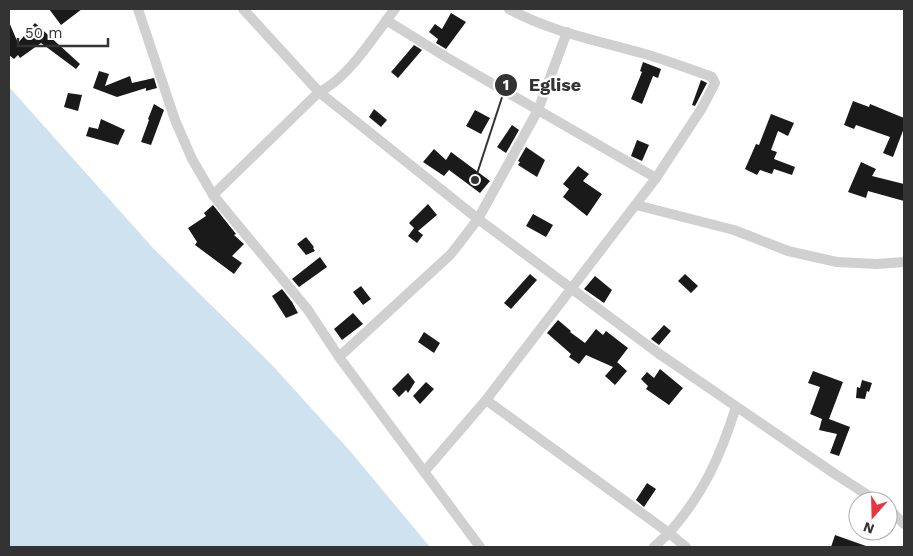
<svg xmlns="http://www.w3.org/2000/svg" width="913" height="556" font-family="'Work Sans',sans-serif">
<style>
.water{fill:#cee2ef}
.building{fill:#1a1a1a}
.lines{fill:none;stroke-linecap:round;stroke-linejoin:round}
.street{stroke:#d0d0d0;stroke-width:10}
.leader{fill:none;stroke:#333;stroke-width:2}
.callout-dot{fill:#333;stroke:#fff;stroke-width:2}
.mark-label{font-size:15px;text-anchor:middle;font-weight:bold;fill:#fff}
.callout-label{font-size:18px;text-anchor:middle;font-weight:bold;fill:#333;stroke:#fff;stroke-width:5;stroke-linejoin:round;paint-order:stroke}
</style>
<rect width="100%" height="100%" fill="#fff"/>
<!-- water -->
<path class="water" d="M 9,87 L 153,248 L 272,365 L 350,451 L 430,547 L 9,547 Z"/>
<!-- building -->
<g class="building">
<path d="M 49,9 L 82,9 L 61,25 Z"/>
<path d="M 451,13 L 466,22 L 446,49 L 436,43 L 438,39 L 429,32 L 435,24 L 442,29 Z"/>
<path d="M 9,22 L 18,43 L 35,23 L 80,64 L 76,69 L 41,43 L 20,58 L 18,55 L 14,59 L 9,55 Z"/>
<path d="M 414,45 L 422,50 L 398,78 L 391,72 Z"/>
<path d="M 643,62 L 661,69 L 658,78 L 653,76 L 642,104 L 631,99 L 642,72 L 640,71 Z"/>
<path d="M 99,71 L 109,74 L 105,86 L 130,76 L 132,83 L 154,78 L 157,88 L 146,91 L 146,88 L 117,97 L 93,88 Z"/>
<path d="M 701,80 L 707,83 L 695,106 L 692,105 Z"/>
<path d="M 68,93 L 82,95 L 78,111 L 64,107 Z"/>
<path d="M 853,101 L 869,107 L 870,104 L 904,118 L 904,128 L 893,157 L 883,153 L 890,137 L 856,125 L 854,129 L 844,125 Z"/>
<path d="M 154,104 L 164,110 L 151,145 L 141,142 L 149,120 L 148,119 Z"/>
<path d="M 374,109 L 387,120 L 381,127 L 369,117 Z"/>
<path d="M 475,110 L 490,118 L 481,134 L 466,126 Z"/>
<path d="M 771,114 L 794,123 L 788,136 L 778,131 L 771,150 L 777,152 L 774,159 L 795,167 L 792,175 L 774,169 L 772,174 L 760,170 L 757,175 L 745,169 L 756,144 L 759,145 Z"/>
<path d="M 101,119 L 125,130 L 118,145 L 86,136 L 89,127 L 98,129 Z"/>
<path d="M 512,125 L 519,130 L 506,153 L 497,147 Z"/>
<path d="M 637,140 L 649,145 L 642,161 L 631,156 Z"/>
<path d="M 526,147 L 545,160 L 537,177 L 518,165 L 520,162 L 518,161 Z"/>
<path d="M 434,149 L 446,160 L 451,152 L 490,181 L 480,193 L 449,170 L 444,176 L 423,162 Z"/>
<path d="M 861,162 L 876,169 L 872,176 L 904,184 L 904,201 L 868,191 L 866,198 L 848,192 Z"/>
<path d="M 578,166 L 589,174 L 583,181 L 602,194 L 587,216 L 563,197 L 569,189 L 563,184 Z"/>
<path d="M 428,204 L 437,215 L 418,231 L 423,235 L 417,243 L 408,236 L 414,228 L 409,223 Z"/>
<path d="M 213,205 L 236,234 L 234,235 L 244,244 L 232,256 L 242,263 L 234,274 L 195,245 L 197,242 L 188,228 L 206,216 L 204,213 Z"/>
<path d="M 533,214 L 553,225 L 546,237 L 526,226 Z"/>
<path d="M 306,237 L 314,247 L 313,248 L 315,251 L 306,255 L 297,244 Z"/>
<path d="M 320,257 L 327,267 L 299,287 L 292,279 Z"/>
<path d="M 530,274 L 537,280 L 511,309 L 504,303 Z"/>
<path d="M 685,274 L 698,286 L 691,293 L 678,281 Z"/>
<path d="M 595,276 L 612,290 L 604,303 L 584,289 Z"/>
<path d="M 361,286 L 371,299 L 363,305 L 353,292 Z"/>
<path d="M 282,289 L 292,302 L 298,313 L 286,318 L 272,296 Z"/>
<path d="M 353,313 L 363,324 L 342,340 L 334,329 Z"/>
<path d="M 558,320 L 571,331 L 570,332 L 585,343 L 596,329 L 603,335 L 606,331 L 628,348 L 615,365 L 617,362 L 627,371 L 615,385 L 605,376 L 613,367 L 586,355 L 579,364 L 569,357 L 571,354 L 547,333 Z"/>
<path d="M 664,325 L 671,331 L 659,345 L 651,339 Z"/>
<path d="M 424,332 L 440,343 L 434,353 L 418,342 Z"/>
<path d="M 660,369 L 683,388 L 669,405 L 646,389 L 648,386 L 641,379 L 647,372 L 654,378 Z"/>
<path d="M 813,371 L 843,382 L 829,419 L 850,427 L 839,456 L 830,453 L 837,434 L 819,430 L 822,419 L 810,414 L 820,387 L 808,383 Z"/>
<path d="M 408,373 L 415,382 L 408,393 L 406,390 L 399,397 L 392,389 Z"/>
<path d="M 862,380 L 872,383 L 869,392 L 867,391 L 865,399 L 856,398 L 857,387 L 860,388 Z"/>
<path d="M 426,382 L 434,389 L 420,404 L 413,396 Z"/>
<path d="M 647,483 L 656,489 L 644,507 L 636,500 Z"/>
<path d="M 835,535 L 866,546 L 866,547 L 831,547 Z"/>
</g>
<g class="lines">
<!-- street -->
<g class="street">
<path d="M 138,9 L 175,120 L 192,159 L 213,195 L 308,310 L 339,357 L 480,547"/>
<path d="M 243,9 L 319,92 L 478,219 L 658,353 L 835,474 L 877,501"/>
<path d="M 386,20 L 446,57 L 656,178"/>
<path d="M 213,195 L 319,92 C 348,79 375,34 395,9"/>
<path d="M 636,205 L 734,230 L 788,251 L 837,262 L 877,264 L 904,262"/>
<path d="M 339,357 L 451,254 L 478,219 L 538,110 L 567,32"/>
<path d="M 486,400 L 669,533 L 654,547"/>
<path d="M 424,472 L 486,400 L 656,178 L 702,108 L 715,83 L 712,77 L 707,75 C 686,68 666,60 645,54 C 599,41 551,32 509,9"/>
<path d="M 888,508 L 904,524"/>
<path d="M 686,547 L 669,533 C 704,493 720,457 736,407"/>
</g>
</g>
<!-- callouts -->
<path class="leader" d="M475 180L506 85"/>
<g class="callout-dot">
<circle cx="475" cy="180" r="5"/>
<circle cx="506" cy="85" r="12"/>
</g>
<g class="mark-label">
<text x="506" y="90">1</text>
</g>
<g class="callout-label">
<text x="555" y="91">Eglise</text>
</g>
<!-- border -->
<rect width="913" height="556" fill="none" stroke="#333333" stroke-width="20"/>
<!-- north arrow -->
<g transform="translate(873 516) rotate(200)"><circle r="24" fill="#ffffff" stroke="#adadad"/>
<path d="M0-4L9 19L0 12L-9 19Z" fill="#ea3541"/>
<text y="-8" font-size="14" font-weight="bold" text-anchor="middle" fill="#333333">N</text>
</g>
<!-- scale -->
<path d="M18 38v8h90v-8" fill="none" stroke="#333333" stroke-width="2.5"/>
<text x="25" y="38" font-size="15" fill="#333333" stroke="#ffffff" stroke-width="4" paint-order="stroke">50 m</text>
</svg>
